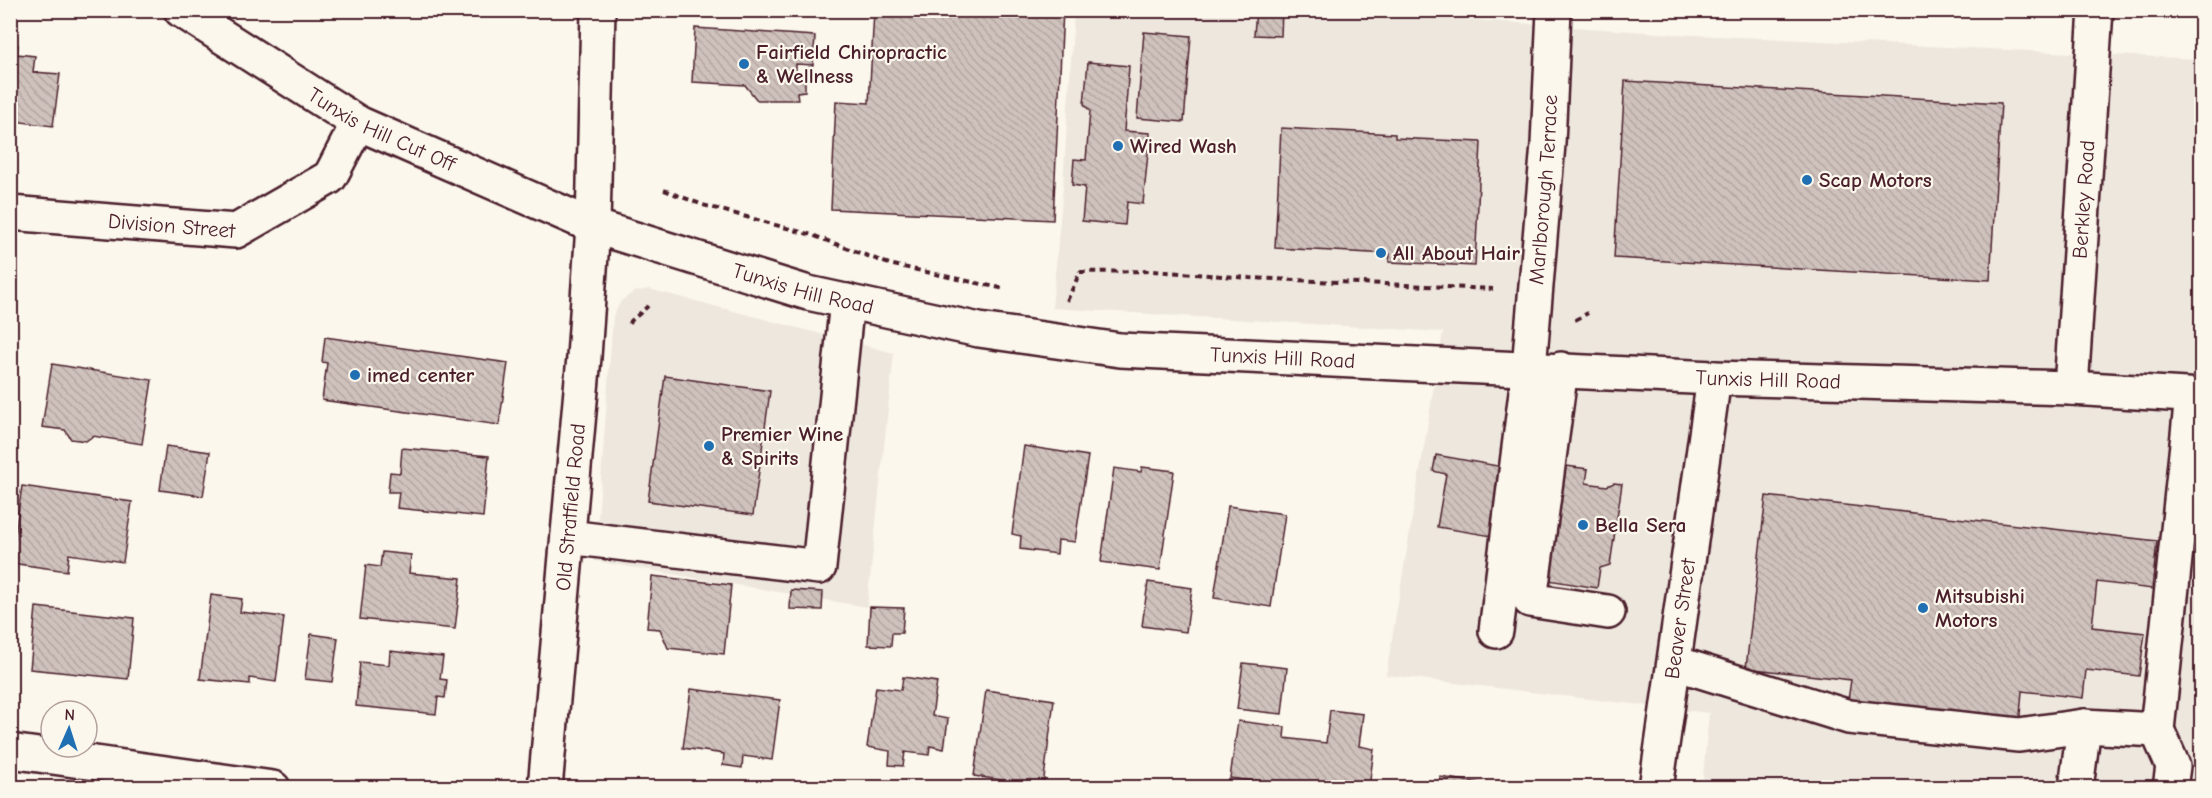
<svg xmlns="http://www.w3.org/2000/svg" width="2212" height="798" font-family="'Comic Neue',sans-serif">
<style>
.built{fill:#eee7de}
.building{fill:url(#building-back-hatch);stroke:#4a1f2b;stroke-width:1.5}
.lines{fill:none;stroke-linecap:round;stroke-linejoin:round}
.minor-casing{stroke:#4a1f2b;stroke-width:38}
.major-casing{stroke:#4a1f2b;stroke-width:38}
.path{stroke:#4a1f2b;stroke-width:4;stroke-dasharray:6 4.5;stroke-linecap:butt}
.minor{stroke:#fbf7ec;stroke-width:33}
.major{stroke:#fbf7ec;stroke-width:33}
.poi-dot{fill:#1f6fb2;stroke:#fbf7ec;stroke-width:2}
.labels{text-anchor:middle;stroke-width:4.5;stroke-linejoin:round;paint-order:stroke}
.poi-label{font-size:21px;font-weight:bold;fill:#4a1f2b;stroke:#fbf7ec;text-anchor:start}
.street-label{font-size:21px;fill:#4a1f2b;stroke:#fbf7ec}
</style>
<defs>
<pattern id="building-back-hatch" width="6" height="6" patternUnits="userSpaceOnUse" patternTransform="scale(1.5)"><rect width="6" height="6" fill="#cfc2bc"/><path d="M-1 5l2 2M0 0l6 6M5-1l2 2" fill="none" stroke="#b3a6a2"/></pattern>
</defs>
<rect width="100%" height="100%" fill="#fbf7ec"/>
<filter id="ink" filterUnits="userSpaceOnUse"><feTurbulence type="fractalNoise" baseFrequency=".0167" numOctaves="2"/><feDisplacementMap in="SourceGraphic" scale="12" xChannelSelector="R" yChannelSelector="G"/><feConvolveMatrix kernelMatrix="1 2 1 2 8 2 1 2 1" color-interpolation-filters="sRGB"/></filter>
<g filter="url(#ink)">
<!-- built -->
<g class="built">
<path d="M 1074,11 L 1346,11 L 1675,34 L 2201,59 L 2201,787 L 1702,787 L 1709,713 L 1386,675 L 1443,332 L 1052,308 L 1063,187 Z"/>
<path d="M 649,289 L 894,353 L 867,607 L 595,561 L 613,316 L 621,301 L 634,292 Z"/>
</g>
<!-- building -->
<g class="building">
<path d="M 923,10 L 1063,10 L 1053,220 L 831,209 L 836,101 L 869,103 L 874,11 L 923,13 Z"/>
<path d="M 1256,10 L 1282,10 L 1281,36 L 1254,35 Z"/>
<path d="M 695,28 L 815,36 L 813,65 L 796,64 L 796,72 L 805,74 L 805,91 L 797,92 L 798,100 L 757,100 L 745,85 L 692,82 Z"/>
<path d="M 1144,32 L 1191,36 L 1184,122 L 1137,118 Z"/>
<path d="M 10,44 L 18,45 L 17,54 L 35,56 L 33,72 L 60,74 L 53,126 L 14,121 L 13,130 L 10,130 Z"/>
<path d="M 1088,62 L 1129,66 L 1124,131 L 1150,133 L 1143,204 L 1127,202 L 1125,225 L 1082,221 L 1085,187 L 1072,185 L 1074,159 L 1086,160 L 1090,111 L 1084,104 Z"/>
<path d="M 1625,81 L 2001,103 L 1990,280 L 1614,258 Z"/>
<path d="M 1281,128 L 1395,134 L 1395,138 L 1481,142 L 1475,266 L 1389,262 L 1390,254 L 1275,248 Z"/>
<path d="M 325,337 L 508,363 L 499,425 L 322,400 L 327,363 L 322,362 Z"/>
<path d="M 52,364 L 152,380 L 142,444 L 93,436 L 86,441 L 71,439 L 65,430 L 42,427 Z"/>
<path d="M 665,376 L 770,391 L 753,515 L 648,501 Z"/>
<path d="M 166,446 L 210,452 L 203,496 L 160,490 Z"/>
<path d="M 1024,446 L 1088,456 L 1075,542 L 1058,540 L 1057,554 L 1020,549 L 1021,536 L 1012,534 Z"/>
<path d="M 402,448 L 489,456 L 483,517 L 397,508 L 399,492 L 388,492 L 390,472 L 400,473 Z"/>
<path d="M 1436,455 L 1509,468 L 1498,537 L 1437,527 L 1446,474 L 1433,471 Z"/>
<path d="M 1559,465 L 1588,469 L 1586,483 L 1607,486 L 1614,483 L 1622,484 L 1610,565 L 1600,568 L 1597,588 L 1542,579 Z"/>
<path d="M 1142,467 L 1174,471 L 1160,570 L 1101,562 L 1114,468 L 1141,472 Z"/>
<path d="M 22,486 L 132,502 L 123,562 L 69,554 L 67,571 L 11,563 Z"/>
<path d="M 1766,496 L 2157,541 L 2152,589 L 2097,582 L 2092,627 L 2145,633 L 2139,676 L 2086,670 L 2083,698 L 2022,691 L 2019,727 L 1847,707 L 1851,680 L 1746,668 Z"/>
<path d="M 1228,506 L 1285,514 L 1271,607 L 1214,598 Z"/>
<path d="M 382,552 L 411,555 L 409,573 L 461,578 L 455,629 L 360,619 L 366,565 L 380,567 Z"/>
<path d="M 652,576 L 731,585 L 724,654 L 668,648 L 660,629 L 647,628 Z"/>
<path d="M 1148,582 L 1192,588 L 1186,632 L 1142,626 Z"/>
<path d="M 791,590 L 823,592 L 822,610 L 790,609 Z"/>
<path d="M 211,595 L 242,599 L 240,612 L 284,617 L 276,682 L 250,678 L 250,684 L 200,679 Z"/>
<path d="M 36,607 L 134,618 L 128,679 L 30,669 Z"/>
<path d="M 870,607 L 904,608 L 902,633 L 892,633 L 891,646 L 868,645 Z"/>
<path d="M 311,634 L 338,638 L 332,682 L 305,679 Z"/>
<path d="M 390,651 L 443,657 L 440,679 L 447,680 L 445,698 L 438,697 L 436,714 L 356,706 L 360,662 L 389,665 Z"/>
<path d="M 1243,663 L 1287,668 L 1282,714 L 1237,709 Z"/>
<path d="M 903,677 L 937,682 L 932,716 L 948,719 L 944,749 L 930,746 L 929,755 L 905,752 L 903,766 L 889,765 L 890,751 L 867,747 L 876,687 L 901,690 Z"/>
<path d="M 691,689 L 780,700 L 772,760 L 743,756 L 742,768 L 723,765 L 724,754 L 683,748 Z"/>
<path d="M 986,690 L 1054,700 L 1043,786 L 974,776 Z"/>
<path d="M 1330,710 L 1363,714 L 1359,746 L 1374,749 L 1369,788 L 1305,788 L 1230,778 L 1238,721 L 1285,727 L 1284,738 L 1326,743 Z"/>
<path d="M 1440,777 L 1507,787 L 1438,788 Z"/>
</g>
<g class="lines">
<defs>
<g id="minor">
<path id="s1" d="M 10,213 L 236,231 L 330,177 L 358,123"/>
<path d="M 1561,369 L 1530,600 L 1608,612"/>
<path id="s2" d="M 2071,388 L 2096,10"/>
<path d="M 568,537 L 819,567 L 847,301"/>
<path id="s3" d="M 1496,631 L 1529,368 L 1548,144 L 1554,10"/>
<path d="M 1675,663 L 1849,717 L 2019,735 L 2084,726 L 2157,730 L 2192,396"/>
<path d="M 2157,730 L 2173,766 L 2170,788"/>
<path d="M 10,751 L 273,788"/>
<path id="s4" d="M 545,788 L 584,357 L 593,226 L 598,10"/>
<path id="s5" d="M 1656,788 L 1714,378"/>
<path d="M 2076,788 L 2084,726"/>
</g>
<g id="major">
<path id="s6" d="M 181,10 L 358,123 L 593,226 L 808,293 L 979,330 L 1120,350 L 1714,378 L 2071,388 L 2202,396"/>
</g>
</defs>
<!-- minor casing -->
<use href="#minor" class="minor-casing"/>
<!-- major casing -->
<use href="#major" class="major-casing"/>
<!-- path -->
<g class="path">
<path d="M 664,190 L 703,205 L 812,235 L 889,264 L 1005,289"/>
<path d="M 1067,301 L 1080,272 L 1153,271 L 1250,278 L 1493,289"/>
<path d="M 1575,320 L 1588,313"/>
<path d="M 630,324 L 631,321 L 648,306"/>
</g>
<!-- minor -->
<use href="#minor" class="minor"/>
<!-- major -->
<use href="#major" class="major"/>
</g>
</g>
<!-- markers -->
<g class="poi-dot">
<circle cx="744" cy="64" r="6"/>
<circle cx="1118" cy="146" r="6"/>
<circle cx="1807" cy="180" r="6"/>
<circle cx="1381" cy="253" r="6"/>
<circle cx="355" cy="375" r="6"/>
<circle cx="709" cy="446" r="6"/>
<circle cx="1583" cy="525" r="6"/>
<circle cx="1923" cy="608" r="6"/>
</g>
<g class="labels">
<!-- poi labels -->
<g class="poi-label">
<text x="756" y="59">Fairfield Chiropractic<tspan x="756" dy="24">&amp; Wellness</tspan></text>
<text x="1130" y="153">Wired Wash</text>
<text x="1819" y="187">Scap Motors</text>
<text x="1393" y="260">All About Hair</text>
<text x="367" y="382">imed center</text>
<text x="721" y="441">Premier Wine<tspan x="721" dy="24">&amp; Spirits</tspan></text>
<text x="1595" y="532">Bella Sera</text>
<text x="1935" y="603">Mitsubishi<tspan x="1935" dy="24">Motors</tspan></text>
</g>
<!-- street labels -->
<g class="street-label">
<text dy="7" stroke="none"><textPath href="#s6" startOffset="234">Tunxis Hill Cut Off</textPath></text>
<text dy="7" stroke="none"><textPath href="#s3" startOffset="444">Marlborough Terrace</textPath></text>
<text dy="7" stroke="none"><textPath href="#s2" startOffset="189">Berkley Road</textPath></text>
<text dy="7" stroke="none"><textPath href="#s1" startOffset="162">Division Street</textPath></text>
<text dy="7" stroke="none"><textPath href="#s6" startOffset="686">Tunxis Hill Road</textPath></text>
<text dy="7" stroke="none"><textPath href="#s6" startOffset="1172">Tunxis Hill Road</textPath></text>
<text dy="7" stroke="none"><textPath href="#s6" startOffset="1658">Tunxis Hill Road</textPath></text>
<text dy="7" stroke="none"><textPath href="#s4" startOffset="282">Old Stratfield Road</textPath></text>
<text dy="7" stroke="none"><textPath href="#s5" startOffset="171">Beaver Street</textPath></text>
</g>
</g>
<!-- margin -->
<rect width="2212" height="798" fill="none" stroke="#fbf7ec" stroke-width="36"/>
<rect x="18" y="18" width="2176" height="762" fill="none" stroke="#4a1f2b" stroke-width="2" filter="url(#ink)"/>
<!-- north arrow -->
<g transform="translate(69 729) rotate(3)"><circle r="28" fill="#fbf7ec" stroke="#b4a19f" stroke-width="1.5"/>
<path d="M0-4.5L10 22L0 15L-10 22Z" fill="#1f6fb2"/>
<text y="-9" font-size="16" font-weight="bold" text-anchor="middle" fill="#4a1f2b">N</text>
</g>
</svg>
